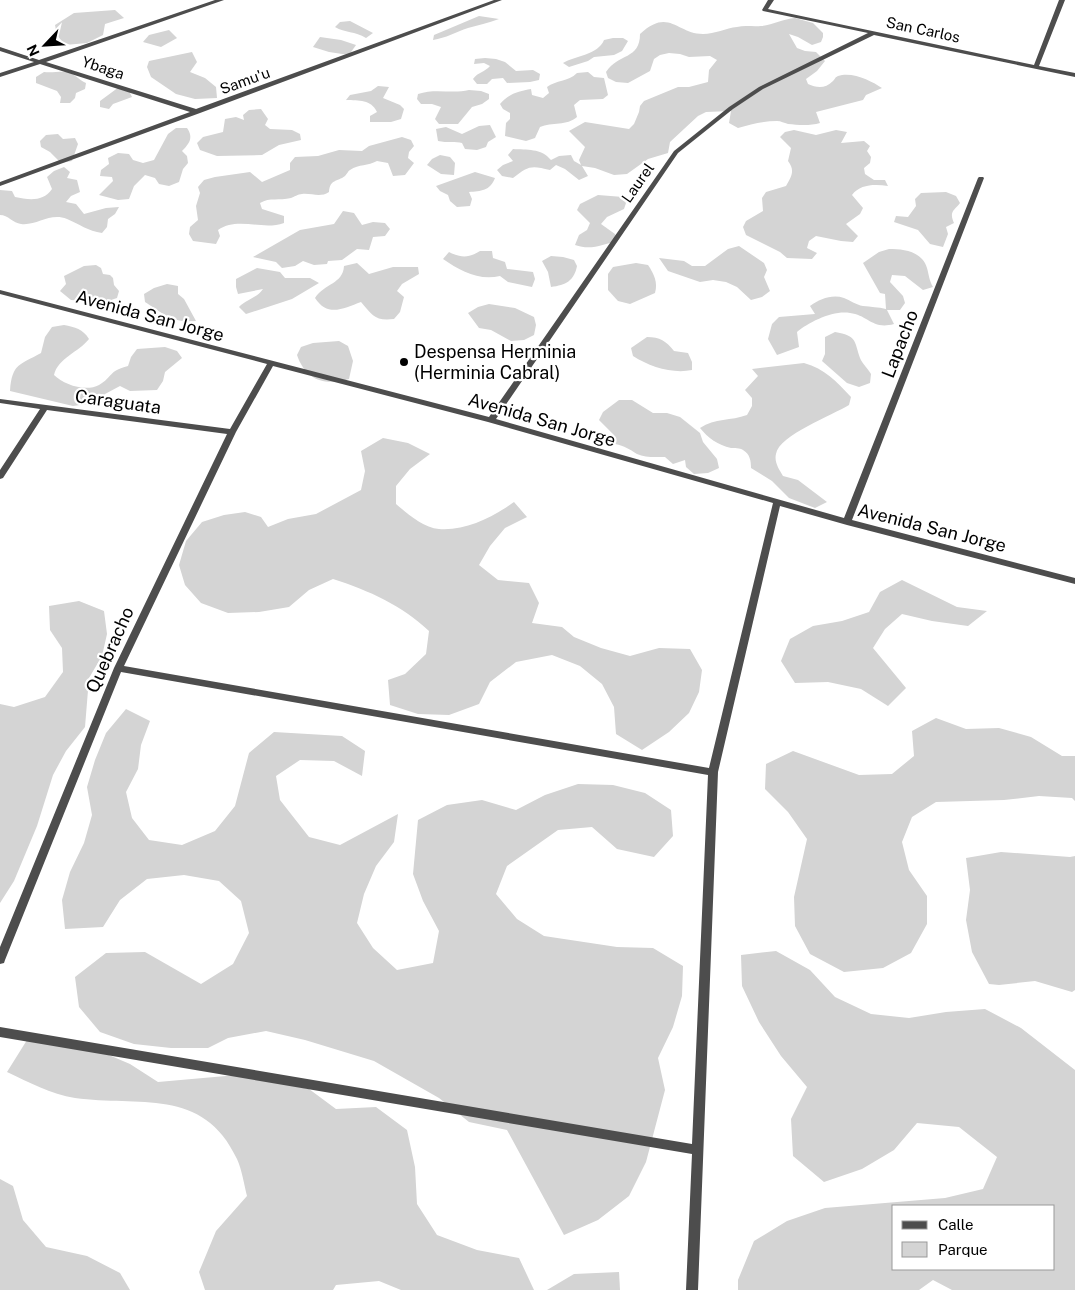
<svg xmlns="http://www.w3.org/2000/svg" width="1075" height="1290" font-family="'Public Sans',sans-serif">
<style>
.green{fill:#d4d4d4;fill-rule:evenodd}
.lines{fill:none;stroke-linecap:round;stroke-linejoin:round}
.minor{fill:#4d4d4d;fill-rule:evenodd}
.poi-dot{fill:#000;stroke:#fff;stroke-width:2}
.labels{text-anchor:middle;stroke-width:4.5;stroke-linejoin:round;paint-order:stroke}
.far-street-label{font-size:15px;fill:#000;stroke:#fff}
.street-label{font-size:18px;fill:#000;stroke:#fff}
.poi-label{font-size:18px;fill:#000;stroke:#fff;text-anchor:start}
</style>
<rect width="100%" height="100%" fill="#fff"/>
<!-- green -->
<g class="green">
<path d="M 115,10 L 124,18 L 105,24 L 103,35 L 87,43 L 65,45 L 57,35 L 55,25 L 74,13 Z"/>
<path d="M 479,16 L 499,19 C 488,23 478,25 468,28 C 456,32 446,38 433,40 L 434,35 Z"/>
<path d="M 795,18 L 813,23 L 823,33 L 823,37 L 821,42 L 812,45 L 798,37 L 789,34 L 797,48 L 805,51 L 816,52 L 825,61 L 817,71 L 806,79 L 808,84 C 817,88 825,89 833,81 C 836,78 834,78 838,76 C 852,71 872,81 882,88 L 866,95 L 863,100 L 816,112 L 820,123 C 810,126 798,125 788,124 C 784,123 781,121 777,121 C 764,121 751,124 738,128 L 729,123 L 731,111 L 706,112 L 698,116 L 670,142 L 668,153 L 648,159 L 627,174 L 614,175 L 595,168 L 582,166 L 588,176 L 579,180 L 565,169 L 556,165 L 550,170 C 531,165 528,166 513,178 L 502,176 L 497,170 L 503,165 L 513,161 L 508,155 L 513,149 C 527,150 541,148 551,160 L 559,156 L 571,155 L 574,161 L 581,165 L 579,160 L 585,147 L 569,131 L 585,122 L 629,129 L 634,124 L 639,112 L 640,106 L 644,101 L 678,87 L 689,87 L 708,82 L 709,70 L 717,60 L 710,56 L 689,57 L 680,54 L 669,53 L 660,55 L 654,59 L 650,71 L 628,83 L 616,82 L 608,78 L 606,72 C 618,53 640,60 640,34 C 669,7 677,34 703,34 C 715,34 726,28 737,27 C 745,25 753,27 761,26 C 773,25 783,19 795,18 Z"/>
<path d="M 350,21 L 373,33 L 366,38 C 355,31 345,33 335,27 L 340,22 Z"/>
<path d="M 169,30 L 177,38 L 161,47 L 143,42 L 149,35 Z"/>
<path d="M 320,37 L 341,40 L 356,45 L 349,55 L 329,52 L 313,47 Z"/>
<path d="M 613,38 L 623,38 L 628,41 L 622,51 L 614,55 L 594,57 L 588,61 L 569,67 L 563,63 C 575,56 598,55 604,40 Z"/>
<path d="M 192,52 L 197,62 L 190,72 L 205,78 L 216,87 L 217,98 L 195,99 L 176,94 L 151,77 L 147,67 L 149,61 Z"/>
<path d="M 485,58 L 496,59 L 505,62 L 516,71 L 533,70 L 540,74 L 539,80 L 530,82 L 507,83 L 503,78 L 492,79 L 487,84 L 477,84 L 473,79 C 478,72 485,72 490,66 L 484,63 L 474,64 L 475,59 Z"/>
<path d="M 44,72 C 52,73 60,71 67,72 C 74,73 79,80 86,83 L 85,89 L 76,93 L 75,98 L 70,103 L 60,103 L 61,97 L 57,91 L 36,83 L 36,77 Z"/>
<path d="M 588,72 L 594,77 L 604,78 L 608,95 L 603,99 L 580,100 L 574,105 L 577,117 C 567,126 552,122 540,127 L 535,138 L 526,141 L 505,136 L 506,123 L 510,119 L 510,113 L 503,109 L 500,104 C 508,94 519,91 531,89 L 532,95 L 543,98 L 549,93 L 547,87 C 556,80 568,82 577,73 Z"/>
<path d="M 378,86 L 389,87 L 383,98 L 400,105 L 404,109 L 401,119 L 391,122 L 370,122 L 370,116 L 377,112 C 371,99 359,101 346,100 L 350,95 L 371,91 Z"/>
<path d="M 119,87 L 128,89 L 132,97 L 113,104 L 109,109 L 100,107 L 100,101 Z"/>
<path d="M 469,90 L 481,91 L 489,94 L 489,99 L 482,104 L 472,107 L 458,124 L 439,124 L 435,119 L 441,107 L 432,104 L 421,104 L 417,99 L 418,94 C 435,88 452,94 469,90 Z"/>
<path d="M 261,109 L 268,119 L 265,125 L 270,129 L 292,130 L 300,134 L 301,140 L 279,145 L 262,155 L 217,156 L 200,150 L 197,143 L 203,137 L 223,132 L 225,119 L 236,117 L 244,120 L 243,115 L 249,110 Z"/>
<path d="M 490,125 L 496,137 L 488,142 L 486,147 L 477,150 L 465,149 L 462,143 C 456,141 447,143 438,141 L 436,129 L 446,127 L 462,134 L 479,126 Z"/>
<path d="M 176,128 L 187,128 C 194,138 189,144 182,151 L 187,156 L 188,163 L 183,169 L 179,182 L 169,186 L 159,184 L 155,178 L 145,175 L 134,186 L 129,199 L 118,200 L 99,195 L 113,181 L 112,177 L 100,176 L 101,170 L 109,164 L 108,158 L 118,153 L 129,154 L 133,160 L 143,163 L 154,160 L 168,134 Z"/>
<path d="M 794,130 L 816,135 L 836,130 L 847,132 L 841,143 L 864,141 L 870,146 L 867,151 L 871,157 L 870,163 L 864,168 L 865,174 L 874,180 L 885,180 L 888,186 C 875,184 860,184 852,195 L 863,208 L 860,214 L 846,224 L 858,236 L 853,242 L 841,241 L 816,236 L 809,241 L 807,248 L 817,253 L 812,259 L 787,258 L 780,252 L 746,235 L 743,227 L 746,221 L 763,211 L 762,198 L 766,192 L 786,186 C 792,176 795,170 788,161 L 791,148 L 780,137 L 785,132 Z"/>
<path d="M 58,134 L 63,139 L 75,138 L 78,144 L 72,161 L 61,163 L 50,152 L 41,147 L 40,141 L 46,135 Z"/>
<path d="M 402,137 L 411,140 L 414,146 L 409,152 L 408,158 L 414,163 L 405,175 L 393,176 L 388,163 L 377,161 C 368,166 359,164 350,170 C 348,171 347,174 345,176 C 337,182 330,179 329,192 C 320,198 312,193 302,194 C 298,194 294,197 291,198 C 279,201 270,197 260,203 L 262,209 L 284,216 L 284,223 C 262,231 238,216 218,230 L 220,236 L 216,244 L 193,241 L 189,234 L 190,227 L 198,220 L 196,206 L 200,193 L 198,187 L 204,180 L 215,177 L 250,172 L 262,182 L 290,170 L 290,163 L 295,157 L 318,156 L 339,150 L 362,151 L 369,146 Z"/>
<path d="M 440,155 L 450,157 L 455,163 L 454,175 L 441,174 L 427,165 L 432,159 Z"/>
<path d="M 64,167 L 70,172 L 67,178 L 77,180 L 80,192 L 71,196 L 66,202 L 76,204 L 84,214 L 106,208 L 119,207 L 115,214 L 108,219 L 107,227 L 102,233 C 88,231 79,224 67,219 C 50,212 37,226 21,224 C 13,223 8,215 0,215 L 0,190 L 12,191 L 15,197 C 29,200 43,202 52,189 L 47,177 L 54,171 Z"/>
<path d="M 475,172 L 495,178 C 490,191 481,191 469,192 L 472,199 L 470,206 L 457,207 L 450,201 L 448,195 L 440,191 L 436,186 Z"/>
<path d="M 946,192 L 956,196 L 960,203 C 954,211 949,211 954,223 L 946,227 L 948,234 L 943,247 L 930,244 L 918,230 L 894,222 L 896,216 L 908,217 L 916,206 L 915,199 L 921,193 Z"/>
<path d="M 598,195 L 623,197 L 626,203 L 624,209 L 607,217 L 601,224 L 615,234 L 618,241 C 602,244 592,251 575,245 L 579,235 L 587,230 L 590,223 L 577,210 L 580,204 Z"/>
<path d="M 343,211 L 354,213 L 362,225 L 373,222 L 385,223 L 390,229 L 385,236 L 373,237 L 369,250 L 357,249 L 342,260 L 328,261 L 327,264 L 314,265 L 303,261 L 295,266 L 282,268 L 276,262 L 253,257 L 300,230 L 334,224 Z"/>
<path d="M 739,246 L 764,263 L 767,270 L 764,277 L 770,291 L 762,297 L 751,300 L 737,287 L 726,282 L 713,280 L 700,282 L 668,271 L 659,258 L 684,261 L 692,266 L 705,266 L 728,249 Z"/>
<path d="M 889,249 C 903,249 922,251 927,268 C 929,275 929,280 933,287 L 923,290 L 905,276 L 892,275 L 890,282 L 903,296 L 905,303 L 900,310 L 887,310 L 894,324 C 872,330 868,315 850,313 C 833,310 809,322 797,332 L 799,347 L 777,355 L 768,339 L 772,324 L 779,317 L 815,314 L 810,306 C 820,299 832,294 844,298 C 850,300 856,305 863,306 C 871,307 878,307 886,309 L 885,294 L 880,293 L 863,263 L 879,252 Z"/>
<path d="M 480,251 L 492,251 L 493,258 L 505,262 L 507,269 L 533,272 L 535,279 L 532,287 L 508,282 L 500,276 C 479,281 460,271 443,259 L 449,252 C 461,258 469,258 480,251 Z"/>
<path d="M 551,256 L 563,257 L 574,260 L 577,266 C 574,281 566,285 551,287 L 548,272 L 542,261 Z"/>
<path d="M 357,263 L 369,274 L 393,267 L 418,267 L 419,274 L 402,284 L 397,291 L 404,297 L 400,312 L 394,319 C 375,321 373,316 361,302 C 344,308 328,318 315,298 C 325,283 343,284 344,266 Z"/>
<path d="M 636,263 L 648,265 C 654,274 658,282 655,293 L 630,304 L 618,301 L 608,290 L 608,274 L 613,267 Z"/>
<path d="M 96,265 L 101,268 L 103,274 L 110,275 L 113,278 L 114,285 L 119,291 L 117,298 L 99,304 L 86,305 L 84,301 L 71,300 L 60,291 L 66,284 L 64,276 L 84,266 Z"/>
<path d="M 257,268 L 280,272 L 285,278 L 310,278 L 319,283 L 292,299 L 246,314 L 239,307 C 247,299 257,298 263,289 L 238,294 L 236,287 L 236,279 Z"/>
<path d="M 167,284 L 178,286 L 178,294 L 184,299 L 196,321 C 171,323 164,314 145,302 L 144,294 L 154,288 Z"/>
<path d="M 489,304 L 515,308 L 534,317 L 536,325 L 534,335 L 524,340 L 511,341 L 491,330 L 479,328 L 468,313 L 478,307 Z"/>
<path d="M 64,325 C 75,327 83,329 89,339 C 79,352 58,358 54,375 C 64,385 86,392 99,385 C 113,377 108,371 128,366 L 131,357 L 137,349 L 165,347 L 177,351 L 182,358 L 165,372 L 163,381 L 157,390 L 130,391 L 120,386 L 105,394 L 101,402 L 73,406 L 10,391 C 12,363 20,365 41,353 L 45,337 L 52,327 Z"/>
<path d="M 835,332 C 857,336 854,340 860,358 C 862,363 868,369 871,374 L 870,383 L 859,387 L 847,383 L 822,361 L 825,354 L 825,337 Z"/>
<path d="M 647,337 C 660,337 666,341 674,351 L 688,353 L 692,362 L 692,370 C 673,374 650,367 633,356 L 631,348 Z"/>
<path d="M 339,341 L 348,346 L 353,361 L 349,379 C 325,386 306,381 297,355 L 301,347 L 313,343 Z"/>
<path d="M 804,363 C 825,369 836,381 851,397 L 849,405 C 833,415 779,435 776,454 C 774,462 779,469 783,476 L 798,480 L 827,502 L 815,508 L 789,498 L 772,481 L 751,468 C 751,461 750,454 743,450 C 740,448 734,448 731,448 C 718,445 708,438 700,428 C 715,418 731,421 747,415 L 752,406 L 752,398 L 745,390 L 758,376 L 752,369 Z"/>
<path d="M 619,400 L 632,400 L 653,413 L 667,413 L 680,417 L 700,433 L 703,442 L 717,459 L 719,468 L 708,473 L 694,474 L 686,467 L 685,460 L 673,464 L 665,457 C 656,457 645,458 637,454 C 629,449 625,446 615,444 L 614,435 L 599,420 L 603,412 Z"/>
<path d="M 383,438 L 408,443 L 430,454 L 410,469 L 396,486 L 396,504 C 407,513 423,528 439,529 C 466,531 493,517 514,502 L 527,517 L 505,528 L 490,546 L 479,565 L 498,580 L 529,583 L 539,603 L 532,623 L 562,627 L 574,637 L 601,648 L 630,656 L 659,648 L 690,649 L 702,670 L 699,692 L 689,713 L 669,732 L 642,750 L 616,734 L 614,707 L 602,684 L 580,666 L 552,655 L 516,662 L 490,682 L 479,704 L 449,715 L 418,714 L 390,705 L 388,680 L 405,674 L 426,654 L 429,631 C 401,605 370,591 333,579 L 309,590 L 289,607 L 259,612 L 228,613 L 201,603 L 185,585 L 179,565 L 186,541 L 202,522 L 224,515 L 245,512 L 261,517 L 268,527 L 288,519 L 316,514 L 361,490 L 365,471 L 361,451 Z"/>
<path d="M 902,580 L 957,607 L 987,611 L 968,626 L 932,621 L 902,614 L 885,629 L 873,648 L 906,688 L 888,706 L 861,689 L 828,682 L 795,683 L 781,661 L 790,639 L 813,626 L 842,621 L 869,612 L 880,592 Z"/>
<path d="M 79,601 L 104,611 L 107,634 L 102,656 L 89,678 L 85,727 L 66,751 L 53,775 L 37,826 L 14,881 L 0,903 L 0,704 L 14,707 L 45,697 L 63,672 L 62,648 L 50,630 L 49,606 Z"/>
<path d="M 126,709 L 150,721 L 141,745 L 138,769 L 126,792 L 132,818 L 149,840 L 182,845 L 215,831 L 235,806 L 249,753 L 274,732 L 342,736 L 365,751 L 362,776 L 334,761 L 300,760 L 276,776 L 280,800 L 309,837 L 340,845 L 398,814 L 394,842 L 376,866 L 364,894 L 357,923 L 373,948 L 397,970 L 433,963 L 439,931 L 423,901 L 413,874 L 418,820 L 447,805 L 482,800 L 516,810 L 545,795 L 578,784 L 613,785 L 645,793 L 671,810 L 673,836 L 654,857 L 617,849 L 592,827 L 558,830 L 507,866 L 496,894 L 517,919 L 544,936 L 617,947 L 653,948 L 683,966 L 682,996 L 673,1027 L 658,1058 L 665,1090 L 646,1162 L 629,1196 L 598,1220 L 564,1235 L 507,1130 L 469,1122 L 439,1098 L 374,1061 L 305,1040 L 266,1031 L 228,1038 L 208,1048 L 171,1048 L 134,1044 L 100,1032 L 79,1007 L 75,977 L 106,953 L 145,952 L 201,984 L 233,964 L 249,933 L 241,901 L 219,881 L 184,875 L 147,879 L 120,900 L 103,927 L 65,929 L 62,900 L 70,872 L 84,843 L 92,815 L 87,787 L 95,760 L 106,733 Z"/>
<path d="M 936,718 L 966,729 L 999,728 L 1031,737 L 1062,756 L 1075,756 L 1075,801 L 1072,798 L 1039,796 L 1004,800 L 936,802 L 912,817 L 902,842 L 909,870 L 927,896 L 927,924 L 911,953 L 883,968 L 844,972 L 810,954 L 795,926 L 794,897 L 807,839 L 788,812 L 765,789 L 766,764 L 793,751 L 859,775 L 892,774 L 914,756 L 912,731 Z"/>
<path d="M 1001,852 L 1070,857 L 1075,856 L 1075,990 L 1072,992 L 1035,981 L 999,985 L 989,984 L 972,952 L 966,920 L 970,890 L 966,858 Z"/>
<path d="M 776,951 L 810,970 L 835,997 L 871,1014 L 909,1018 L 946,1012 L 985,1009 L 1021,1028 L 1075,1070 L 1075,1290 L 952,1290 L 933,1280 L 919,1290 L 738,1290 L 738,1280 L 754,1241 L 787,1221 L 825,1208 L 945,1198 L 983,1189 L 997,1157 L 959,1127 L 917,1123 L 894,1150 L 862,1169 L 824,1182 L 793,1156 L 791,1119 L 807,1087 L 781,1056 L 759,1022 L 742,986 L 741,955 ZM 894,1206 L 1054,1206 L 1054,1269 L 894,1269 Z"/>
<path d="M 27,1040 L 97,1050 L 130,1064 L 158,1082 L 237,1075 L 309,1089 L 336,1109 L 376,1107 L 407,1130 L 415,1167 L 417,1204 L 437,1235 L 477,1250 L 519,1258 L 534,1290 L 401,1290 L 379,1281 L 336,1285 L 333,1290 L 205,1290 L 199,1272 L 216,1231 L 247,1196 C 244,1184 242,1170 237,1159 C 203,1086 138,1107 75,1098 C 51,1094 28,1082 7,1072 Z"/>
<path d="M 0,1179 L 13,1186 L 23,1220 L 46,1247 L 87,1256 L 120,1273 L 130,1290 L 0,1290 Z"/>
<path d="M 619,1272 L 620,1290 L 547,1290 L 574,1274 Z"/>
</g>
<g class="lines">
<!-- minor -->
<g class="minor">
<path d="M 215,0 L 224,0 L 46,62 L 196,109 L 494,0 L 502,0 L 200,113 L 0,186 L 0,182 L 190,112 L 40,64 L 0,77 L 0,73 L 34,62 L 0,51 L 0,47 L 39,60 Z"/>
<path d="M 768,0 L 774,0 L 768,9 L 1034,65 L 1059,0 L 1065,0 L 1039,66 L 1075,73 L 1075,77 L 874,35 L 763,89 L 733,109 L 678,153 L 496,419 L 844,518 L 978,178 L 979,177 L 983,177 L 984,178 L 852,520 L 1075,578 L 1075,584 L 847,525 L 780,506 L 718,772 L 698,1290 L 686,1290 L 692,1154 L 0,1037 L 0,1027 L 692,1144 L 708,775 L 121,672 L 5,960 L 4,963 L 0,964 L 0,947 L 114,668 L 227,434 L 47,410 L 3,478 L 0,479 L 0,470 L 40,409 L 0,403 L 0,399 L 230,429 L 267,364 L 0,294 L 0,290 L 489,417 L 674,151 L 729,107 L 759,87 L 868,33 L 763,11 L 762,10 ZM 273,366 L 488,422 L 773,503 L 709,768 L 124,666 L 236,432 Z"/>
</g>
</g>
<!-- markers -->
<circle class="poi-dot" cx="404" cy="362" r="5"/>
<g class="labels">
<!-- far-street labels -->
<g class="far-street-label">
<text transform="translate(923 30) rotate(12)" y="5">San Carlos</text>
<text transform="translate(103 68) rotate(18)" y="5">Ybaga</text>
<text transform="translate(245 81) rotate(-20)" y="5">Samu'u</text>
<text transform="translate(638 183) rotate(-55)" y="5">Laurel</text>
</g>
<!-- street labels -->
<g class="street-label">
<text transform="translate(150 316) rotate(15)" y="6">Avenida San Jorge</text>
<text transform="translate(900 344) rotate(-69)" y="6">Lapacho</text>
<text transform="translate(118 402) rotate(8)" y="6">Caraguata</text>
<text transform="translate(542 420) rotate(16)" y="6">Avenida San Jorge</text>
<text transform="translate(932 528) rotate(14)" y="6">Avenida San Jorge</text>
<text transform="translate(110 650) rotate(-66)" y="6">Quebracho</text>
</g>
<!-- poi labels -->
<g class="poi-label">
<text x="414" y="358">Despensa Herminia<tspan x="414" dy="21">(Herminia Cabral)</tspan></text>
</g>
</g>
<!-- legend -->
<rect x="892" y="1205" width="162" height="65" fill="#ffffff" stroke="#999999"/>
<rect x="902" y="1221" width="25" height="8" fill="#4d4d4d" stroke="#999999"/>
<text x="938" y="1230" font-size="15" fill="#000000">Calle</text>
<rect x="902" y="1242" width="25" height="15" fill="#d4d4d4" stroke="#999999"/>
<text x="938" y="1255" font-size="15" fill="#000000">Parque</text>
<!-- north arrow -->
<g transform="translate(45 45) rotate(245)" stroke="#ffffff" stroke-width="4" paint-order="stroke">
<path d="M0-4L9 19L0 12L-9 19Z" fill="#000000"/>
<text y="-8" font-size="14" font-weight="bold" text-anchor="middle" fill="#000000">N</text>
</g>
</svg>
